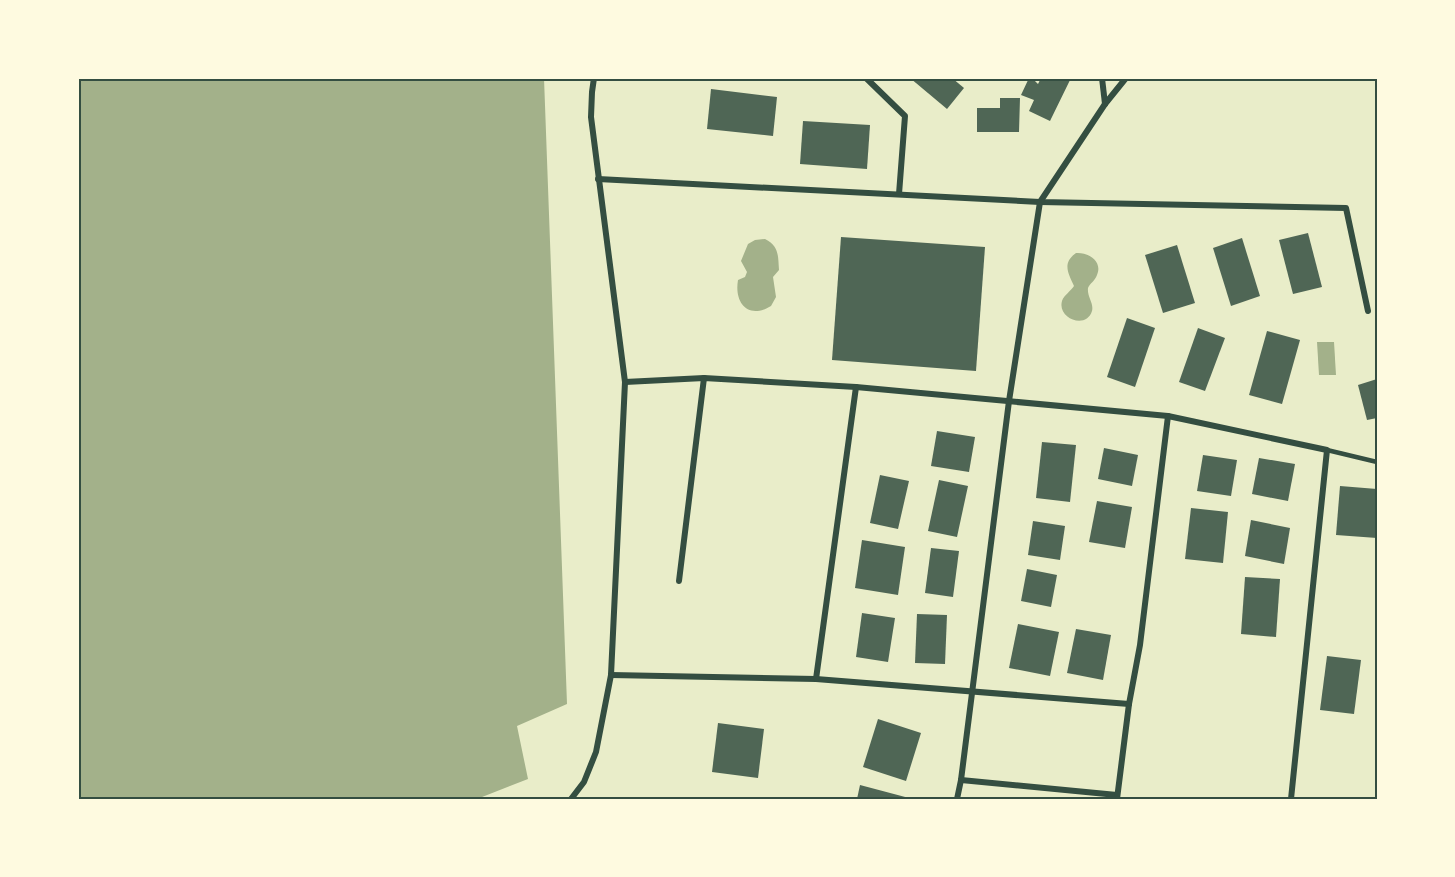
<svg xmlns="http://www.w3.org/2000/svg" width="1455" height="877" font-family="'Playfair Display',serif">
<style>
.water{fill:#a3b18a}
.building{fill:#4f6655}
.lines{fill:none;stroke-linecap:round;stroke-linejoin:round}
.service{stroke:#344e41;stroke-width:4.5}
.minor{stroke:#344e41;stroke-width:6}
.neatline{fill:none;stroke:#344e41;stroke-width:2}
</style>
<rect width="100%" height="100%" fill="#e9edc9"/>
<!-- water -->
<g class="water">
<path d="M 81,78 L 544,78 L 567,704 L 517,726 L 528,779 L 477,799 L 78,799 L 78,80 Z"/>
<path d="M 765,239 C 779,246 778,255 779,270 L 773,277 L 776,297 L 771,306 C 748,320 734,303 738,280 L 745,277 L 747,272 L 741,261 L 748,244 L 755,240 Z"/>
<path d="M 1076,253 C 1088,252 1103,261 1097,275 C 1095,281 1090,283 1088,288 C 1087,297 1094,303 1092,311 C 1086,330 1057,318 1062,301 C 1064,295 1071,291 1074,286 C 1068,273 1062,263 1076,253 Z"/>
<path d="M 1317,342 L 1334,342 L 1336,375 L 1319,375 Z"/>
</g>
<!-- building -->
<g class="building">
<path d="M 910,78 L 952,78 L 964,88 L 947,109 Z"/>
<path d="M 1029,78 L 1032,78 L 1038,84 L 1041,78 L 1071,78 L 1050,121 L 1029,111 L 1034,100 L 1021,95 Z"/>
<path d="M 711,89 L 777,97 L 773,136 L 707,129 Z"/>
<path d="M 1000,98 L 1020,98 L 1019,132 L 977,132 L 977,108 L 1000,108 Z"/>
<path d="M 803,121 L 870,125 L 867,169 L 800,164 Z"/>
<path d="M 1308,233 L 1322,287 L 1293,294 L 1279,240 Z"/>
<path d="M 841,237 L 985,247 L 976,371 L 832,360 Z"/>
<path d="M 1242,238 L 1260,296 L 1231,306 L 1213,248 Z"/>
<path d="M 1177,245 L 1195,303 L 1163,313 L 1145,255 Z"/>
<path d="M 1127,318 L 1155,328 L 1135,387 L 1107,377 Z"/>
<path d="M 1198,328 L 1225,338 L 1205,391 L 1179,382 Z"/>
<path d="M 1267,331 L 1300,340 L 1282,404 L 1249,395 Z"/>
<path d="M 1377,379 L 1377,418 L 1367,420 L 1358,385 Z"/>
<path d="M 937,431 L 975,437 L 969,472 L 931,466 Z"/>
<path d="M 1042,442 L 1076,445 L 1070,502 L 1036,498 Z"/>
<path d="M 1104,448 L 1138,455 L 1132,486 L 1098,479 Z"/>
<path d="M 1203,455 L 1237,460 L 1231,496 L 1197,491 Z"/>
<path d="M 1259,458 L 1295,464 L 1288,501 L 1252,494 Z"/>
<path d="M 880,475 L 909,481 L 898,529 L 870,523 Z"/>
<path d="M 939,480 L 968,486 L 957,537 L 928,531 Z"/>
<path d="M 1340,486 L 1377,489 L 1377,538 L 1336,535 Z"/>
<path d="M 1097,501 L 1132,507 L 1125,548 L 1089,542 Z"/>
<path d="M 1191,508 L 1228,512 L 1223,563 L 1185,559 Z"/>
<path d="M 1251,520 L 1290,528 L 1284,564 L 1245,556 Z"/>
<path d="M 1033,521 L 1065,526 L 1060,560 L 1028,555 Z"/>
<path d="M 862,540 L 905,547 L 898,595 L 855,588 Z"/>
<path d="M 931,548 L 959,551 L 953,597 L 925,593 Z"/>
<path d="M 1027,569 L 1057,575 L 1051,607 L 1021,601 Z"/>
<path d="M 1245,577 L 1280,579 L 1276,637 L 1241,634 Z"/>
<path d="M 862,613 L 895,618 L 888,662 L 856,657 Z"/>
<path d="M 917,614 L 947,615 L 945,664 L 915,663 Z"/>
<path d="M 1018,624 L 1059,632 L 1050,676 L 1009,668 Z"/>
<path d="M 1076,629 L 1111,635 L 1103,680 L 1067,673 Z"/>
<path d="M 1327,656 L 1361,660 L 1354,714 L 1320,710 Z"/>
<path d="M 878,719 L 921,733 L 906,781 L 863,767 Z"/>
<path d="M 718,723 L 764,729 L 758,778 L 712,772 Z"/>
<path d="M 860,785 L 909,798 L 909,799 L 857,799 Z"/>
</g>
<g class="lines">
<!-- service -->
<path class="service" d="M 1327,450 L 1377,462"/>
<!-- minor -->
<g class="minor">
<path d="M 866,78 L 905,116 L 899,194"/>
<path d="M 1102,78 L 1105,104"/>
<path d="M 598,179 L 1040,202 L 1346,208 L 1368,311"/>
<path d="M 625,382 L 704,378 L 856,387 L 1168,416 L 1327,450 L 1291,799"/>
<path d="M 679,581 L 704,378"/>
<path d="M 611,675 L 816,679 L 1129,704"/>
<path d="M 816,679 L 856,387"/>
<path d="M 961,780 L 1117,795"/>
<path d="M 571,799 L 584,782 L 596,752 L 611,675 L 625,382 L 591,117 L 592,92 L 594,78"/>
<path d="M 957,799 L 961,780 L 1009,401 L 1040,202 L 1105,104 L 1126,78"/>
<path d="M 1117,799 L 1129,704 L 1140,645 L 1168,416"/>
</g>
</g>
<!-- border -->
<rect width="1455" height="877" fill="none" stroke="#fefae0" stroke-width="159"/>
<rect x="80" y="80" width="1296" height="718" class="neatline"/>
</svg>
